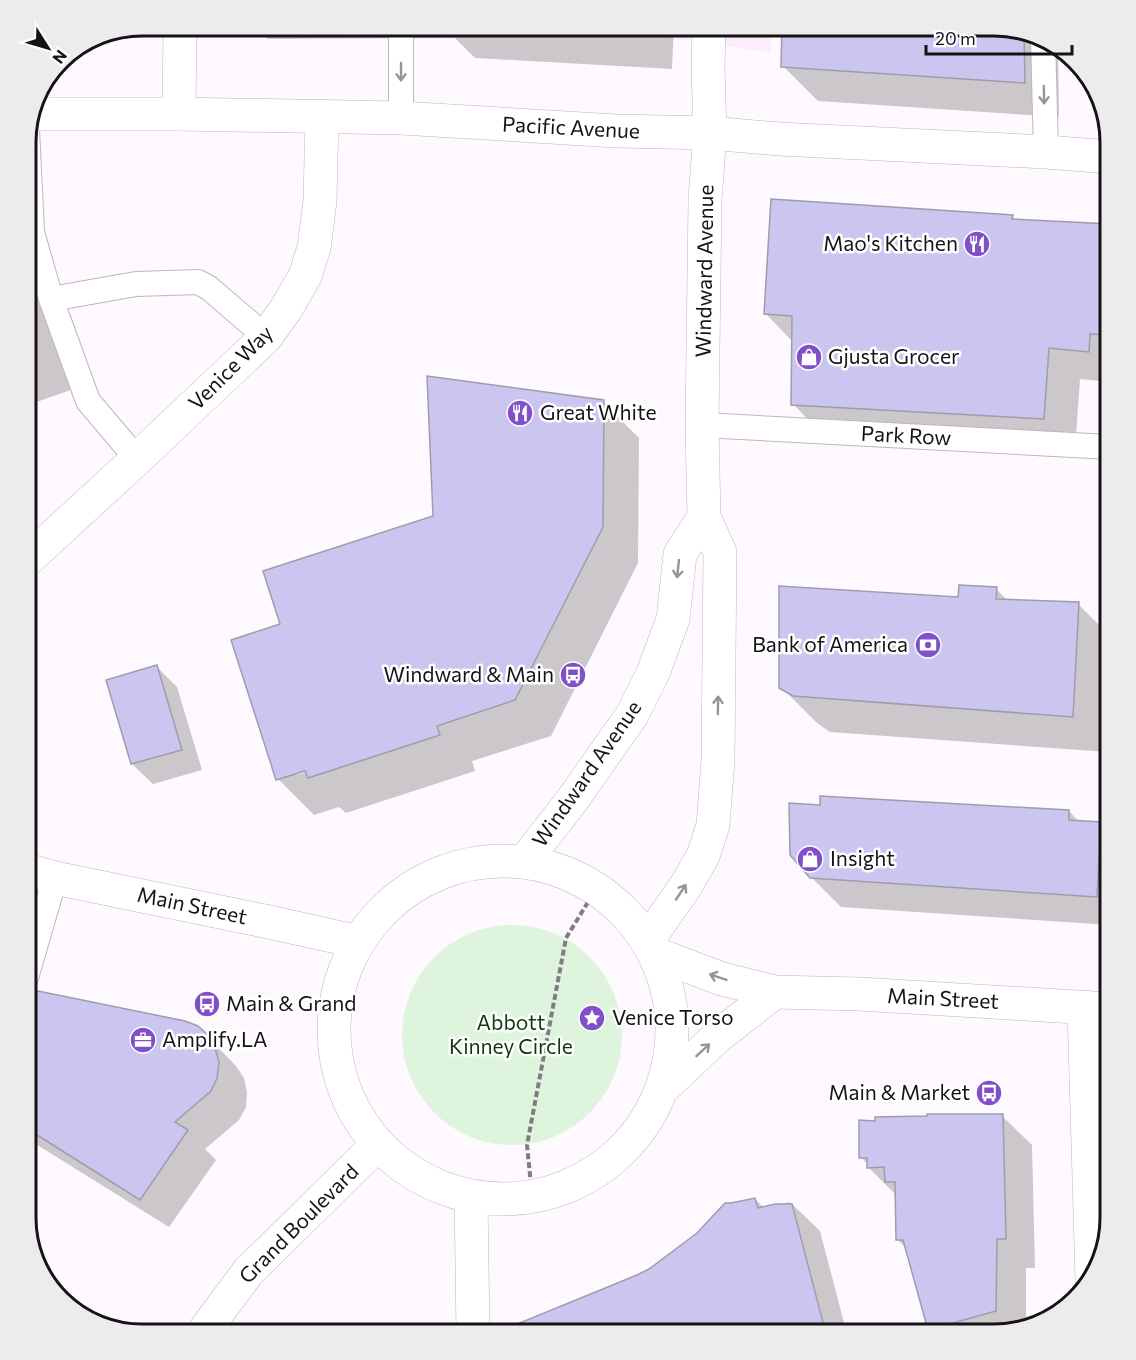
<svg xmlns="http://www.w3.org/2000/svg" width="1136" height="1360" font-family="Commissioner,sans-serif">
<style>
.built{fill:#fdecfb}
.green{fill:#dff4dd}
.shadow{fill:#0003;fill-rule:evenodd}
.building{fill:#cac6ef;stroke:#9e9dac;stroke-width:1.5}
.lines{fill:none;stroke-linecap:round;stroke-linejoin:round}
.service-casing{stroke:#c2b4c1;stroke-width:26}
.minor-casing{stroke:#c2b4c1;stroke-width:34}
.tertiary-casing{stroke:#c2b4c1;stroke-width:34}
.secondary-casing{stroke:#c2b4c1;stroke-width:34}
.path{stroke:#817c81;stroke-width:4;stroke-dasharray:6 3;stroke-linecap:butt}
.service{stroke:#fff;stroke-width:24}
.minor{stroke:#fff;stroke-width:33}
.tertiary{stroke:#fff;stroke-width:33}
.secondary{stroke:#fff;stroke-width:33}
.oneway{stroke:#979497}
.labels{text-anchor:middle;stroke-width:5;stroke-linejoin:round;paint-order:stroke}
.street-label{font-size:21px;fill:#171217;stroke:#fff}
.poi-label{font-size:21px;fill:#171217;stroke:#fff;text-anchor:start}
.park-label{font-size:21px;fill:#0f390c;stroke:#fff}
.rim{fill:none;stroke:#171217;stroke-width:3}
</style>
<rect width="100%" height="100%" fill="#fef9fe"/>
<!-- built -->
<path class="built" d="M 489,26 L 771,26 L 770,52 L 632,33 Z"/>
<!-- green -->
<circle class="green" cx="512" cy="1035" r="110"/>
<!-- shadow -->
<g class="shadow">
<path d="M 255,26 L 674,26 L 672,69 L 475,58 L 455,38 L 268,39 Z"/>
<path d="M 783,26 L 1001,26 L 1052,41 L 1059,48 L 1058,48 L 1059,117 L 818,101 L 783,66 Z"/>
<path d="M 1012,216 L 1017,221 L 1110,225 L 1110,382 L 1080,379 L 1075,450 L 824,436 L 793,404 L 793,342 L 766,314 Z"/>
<path d="M 26,259 L 53,286 L 88,384 L 28,405 L 26,403 Z"/>
<path d="M 603,402 L 639,438 L 638,563 L 551,736 L 472,761 L 475,771 L 346,813 L 339,807 L 314,815 L 278,779 L 282,625 L 434,517 ZM 313,770 L 297,775 L 297,772 Z"/>
<path d="M 996,589 L 1008,601 L 1078,604 L 1110,636 L 1110,708 L 1108,752 L 830,732 L 817,723 L 781,687 L 959,599 Z"/>
<path d="M 157,667 L 177,687 L 202,770 L 153,784 L 132,764 Z"/>
<path d="M 1069,811 L 1080,823 L 1100,824 L 1110,834 L 1110,925 L 841,907 L 811,877 Z"/>
<path d="M 33,992 L 184,1023 L 207,1036 L 236,1066 L 244,1078 L 247,1092 L 246,1107 L 239,1120 L 205,1149 L 216,1160 L 169,1227 L 26,1138 L 26,993 Z"/>
<path d="M 1002,1116 L 1032,1145 L 1035,1268 L 1026,1268 L 1026,1325 L 994,1334 L 934,1334 L 929,1330 L 907,1249 L 898,1240 L 897,1196 L 868,1167 L 868,1165 L 861,1157 Z"/>
<path d="M 755,1199 L 764,1208 L 790,1202 L 820,1231 L 847,1334 L 559,1334 L 565,1306 L 638,1276 Z"/>
<path d="M 44,1278 L 74,1297 L 94,1318 L 92,1321 L 84,1319 L 45,1283 Z"/>
</g>
<!-- building -->
<g class="building">
<path d="M 782,26 L 1001,26 L 1024,33 L 1025,83 L 781,67 Z"/>
<path d="M 771,199 L 1013,215 L 1012,219 L 1110,224 L 1110,335 L 1090,334 L 1089,352 L 1049,348 L 1044,419 L 791,405 L 792,316 L 764,314 Z"/>
<path d="M 427,376 L 604,400 L 603,527 L 515,700 L 437,726 L 440,735 L 308,778 L 305,771 L 276,780 L 231,640 L 280,624 L 263,571 L 433,516 Z"/>
<path d="M 959,585 L 997,587 L 996,599 L 1079,602 L 1073,717 L 793,696 L 779,688 L 779,586 L 958,597 Z"/>
<path d="M 157,665 L 182,750 L 131,764 L 106,680 Z"/>
<path d="M 820,796 L 1069,810 L 1069,820 L 1101,822 L 1097,897 L 810,878 L 790,855 L 789,803 L 820,805 Z"/>
<path d="M 38,991 L 185,1021 L 198,1026 L 208,1035 L 215,1048 L 219,1062 L 217,1078 L 211,1091 L 175,1122 L 188,1130 L 140,1200 L 26,1128 L 26,1010 Z"/>
<path d="M 927,1114 L 1003,1114 L 1006,1239 L 997,1239 L 996,1311 L 928,1330 L 903,1240 L 896,1240 L 895,1182 L 885,1182 L 884,1167 L 867,1168 L 867,1158 L 859,1158 L 859,1120 L 875,1121 L 875,1117 L 927,1116 Z"/>
<path d="M 755,1198 L 758,1208 L 775,1204 L 792,1204 L 826,1334 L 495,1334 L 495,1333 L 637,1275 L 649,1269 L 697,1233 L 725,1203 L 731,1203 Z"/>
</g>
<g class="lines">
<defs>
<g id="service">
<path d="M 1043,38 L 1046,152"/>
<path d="M 401,118 L 401,26"/>
<path d="M 27,129 L 32,232 L 51,299 L 88,401 L 137,459"/>
<path d="M 51,299 L 136,284 L 198,282 L 209,288 L 266,337"/>
<path d="M 702,425 L 1110,447"/>
<path d="M 26,978 L 55,878"/>
</g>
<g id="minor">
<path d="M 709,26 L 708,68 L 710,133"/>
<path d="M 179,114 L 180,26"/>
<path d="M 1084,1007 L 1092,1279"/>
<path d="M 471,1196 L 473,1334"/>
<path d="M 202,1334 L 248,1272 L 378,1144"/>
</g>
<g id="tertiary">
<path d="M 26,561 L 137,459 L 266,337 L 286,309 L 305,276 L 314,248 L 320,201 L 322,116"/>
<circle cx="503" cy="1030" r="169"/>
<path d="M 524,862 L 573,799 L 632,715 L 653,673 L 673,619 L 680,554 L 704,517"/>
<path d="M 26,870 L 55,878 L 269,922 L 359,942"/>
<path d="M 648,940 L 685,887 L 703,856 L 713,825 L 718,760 L 720,552 L 704,517 L 702,425 L 705,200 L 710,133"/>
<path d="M 656,954 L 722,979 L 775,992 L 859,994 L 1110,1009"/>
<path d="M 661,1090 L 717,1037 L 775,992"/>
</g>
<path id="secondary" d="M 31,114 L 179,114 L 401,118 L 616,131 L 710,133 L 779,139 L 1046,152 L 1110,157"/>
</defs>
<!-- service casing -->
<use href="#service" class="service-casing"/>
<!-- minor casing -->
<use href="#minor" class="minor-casing"/>
<!-- tertiary casing -->
<use href="#tertiary" class="tertiary-casing"/>
<!-- secondary casing -->
<use href="#secondary" class="secondary-casing"/>
<!-- path -->
<path class="path" d="M 532,1195 L 527,1145 L 566,938 L 596,889"/>
<!-- service -->
<use href="#service" class="service"/>
<!-- minor -->
<use href="#minor" class="minor"/>
<!-- tertiary -->
<use href="#tertiary" class="tertiary"/>
<!-- secondary -->
<use href="#secondary" class="secondary"/>
</g>
<!-- one-way arrows -->
<defs><path id="oneway-shaft" d="M-6 0H5M1.5-3L5.5 0L1.5 3" fill="none" stroke-width="1.6" stroke-linecap="round" stroke-linejoin="round" transform="scale(1.5)"/></defs>
<g class="oneway">
<use href="#oneway-shaft" transform="translate(401 72) rotate(90)"/>
<use href="#oneway-shaft" transform="translate(1044 95) rotate(89)"/>
<use href="#oneway-shaft" transform="translate(678 569) rotate(96)"/>
<use href="#oneway-shaft" transform="translate(718 705) rotate(-89)"/>
<use href="#oneway-shaft" transform="translate(681 892) rotate(-56)"/>
<use href="#oneway-shaft" transform="translate(718 977) rotate(-161)"/>
<use href="#oneway-shaft" transform="translate(703 1050) rotate(-43)"/>
</g>
<!-- icons -->
<defs>
<symbol id="restaurant-disc" viewBox="-11 -11 22 22"><circle r="9.5" fill="#814fc8" stroke="#fff"/><path d="M-5-6h1v4h1v-4h1v4h1v-4h1v5L-1.5 .5V6h-2V.5L-5-1ZM5-6V6H3V1.5H1.5Q1.5-4 5-6Z" fill="#fff"/></symbol>
<symbol id="shop-disc" viewBox="-11 -11 22 22"><circle r="9.5" fill="#814fc8" stroke="#fff"/><path d="M-5-2.5h2.3a2.7 3.5 0 0 1 5.4 0H5L5.5 6h-11ZM-1.5-2.5h3a1.5 2.3 0 0 0-3 0Z" fill="#fff"/></symbol>
<symbol id="bank-disc" viewBox="-11 -11 22 22"><circle r="9.5" fill="#814fc8" stroke="#fff"/><path d="M-6-4H6V4H-6ZM0-2.3a2.3 2.3 0 1 0 0 4.6a2.3 2.3 0 1 0 0-4.6Z" fill="#fff"/></symbol>
<symbol id="bus-disc" viewBox="-11 -11 22 22"><circle r="9.5" fill="#814fc8" stroke="#fff"/><path d="M-5-6H5V4H4V6H2V4H-2V6H-4V4H-5ZM-3.5-4V0h7V-4ZM-3.5 1.2v1.5H-2V1.2ZM2 1.2v1.5H3.5V1.2Z" fill="#fff"/></symbol>
<symbol id="sight-disc" viewBox="-11 -11 22 22"><circle r="9.5" fill="#814fc8" stroke="#fff"/><path d="M0-6L1.8-2.2L6-1.7L2.9 1.2L3.7 5.4L0 3.3L-3.7 5.4L-2.9 1.2L-6-1.7L-1.8-2.2Z" fill="#fff"/></symbol>
<symbol id="office-disc" viewBox="-11 -11 22 22"><circle r="9.5" fill="#814fc8" stroke="#fff"/><path d="M-6-3h4V-5.5h4V-3h4V5H-6ZM-1-4.5V-3h2v-1.5ZM-6 0V1H6V0Z" fill="#fff"/></symbol>
</defs>
<g fill-rule="evenodd">
<use href="#restaurant-disc" x="962" y="229" width="30" height="30"/>
<use href="#shop-disc" x="794" y="342" width="30" height="30"/>
<use href="#restaurant-disc" x="505" y="398" width="30" height="30"/>
<use href="#bank-disc" x="913" y="630" width="30" height="30"/>
<use href="#bus-disc" x="558" y="660" width="30" height="30"/>
<use href="#shop-disc" x="795" y="844" width="30" height="30"/>
<use href="#bus-disc" x="192" y="989" width="30" height="30"/>
<use href="#sight-disc" x="577" y="1003" width="30" height="30"/>
<use href="#office-disc" x="128" y="1025" width="30" height="30"/>
<use href="#bus-disc" x="974" y="1078" width="30" height="30"/>
</g>
<g class="labels">
<!-- street labels -->
<g class="street-label">
<text transform="translate(571 128) rotate(3)" y="7">Pacific Avenue</text>
<text transform="translate(705 271) rotate(-89)" y="7">Windward Avenue</text>
<text transform="translate(231 368) rotate(-45)" y="7">Venice Way</text>
<text transform="translate(906 436) rotate(3)" y="7">Park Row</text>
<text transform="translate(587 774) rotate(-55)" y="7">Windward Avenue</text>
<text transform="translate(192 906) rotate(12)" y="7">Main Street</text>
<text transform="translate(943 999) rotate(3)" y="7">Main Street</text>
<text transform="translate(299 1224) rotate(-45)" y="7">Grand Boulevard</text>
</g>
<!-- poi labels -->
<g class="poi-label">
<text x="958" y="251" text-anchor="end">Mao's Kitchen</text>
<text x="828" y="364">Gjusta Grocer</text>
<text x="540" y="420">Great White</text>
<text x="908" y="652" text-anchor="end">Bank of America</text>
<text x="554" y="682" text-anchor="end">Windward &amp; Main</text>
<text x="830" y="866">Insight</text>
<text x="226" y="1011">Main &amp; Grand</text>
<text x="612" y="1025">Venice Torso</text>
<text x="162" y="1047">Amplify.LA</text>
<text x="970" y="1100" text-anchor="end">Main &amp; Market</text>
</g>
<!-- park labels -->
<g class="park-label">
<text x="511" y="1030">Abbott<tspan x="511" dy="24">Kinney Circle</tspan></text>
</g>
</g>
<!-- crop -->
<path d="M0 0H1136V1360H0ZM142 36H994A106 106 0 0 1 1100 142V1218A106 106 0 0 1 994 1324H142A106 106 0 0 1 36 1218V142A106 106 0 0 1 142 36Z" fill="#ececec" fill-rule="evenodd"/>
<path class="rim" d="M142 36H994A106 106 0 0 1 1100 142V1218A106 106 0 0 1 994 1324H142A106 106 0 0 1 36 1218V142A106 106 0 0 1 142 36Z"/>
<!-- north arrow -->
<g transform="translate(48 48) rotate(127)" stroke="#ffffff" stroke-width="4.5" paint-order="stroke">
<path d="M0-4.5L10 22L0 15L-10 22Z" fill="#171217"/>
<text y="-9" font-size="16" font-weight="bold" text-anchor="middle" fill="#171217">N</text>
</g>
<!-- scale -->
<path d="M926 45v9h146v-9" fill="none" stroke="#171217" stroke-width="3"/>
<text x="935" y="45" font-size="18" fill="#171217" stroke="#ffffff" stroke-width="4.5" paint-order="stroke">20 m</text>
</svg>
